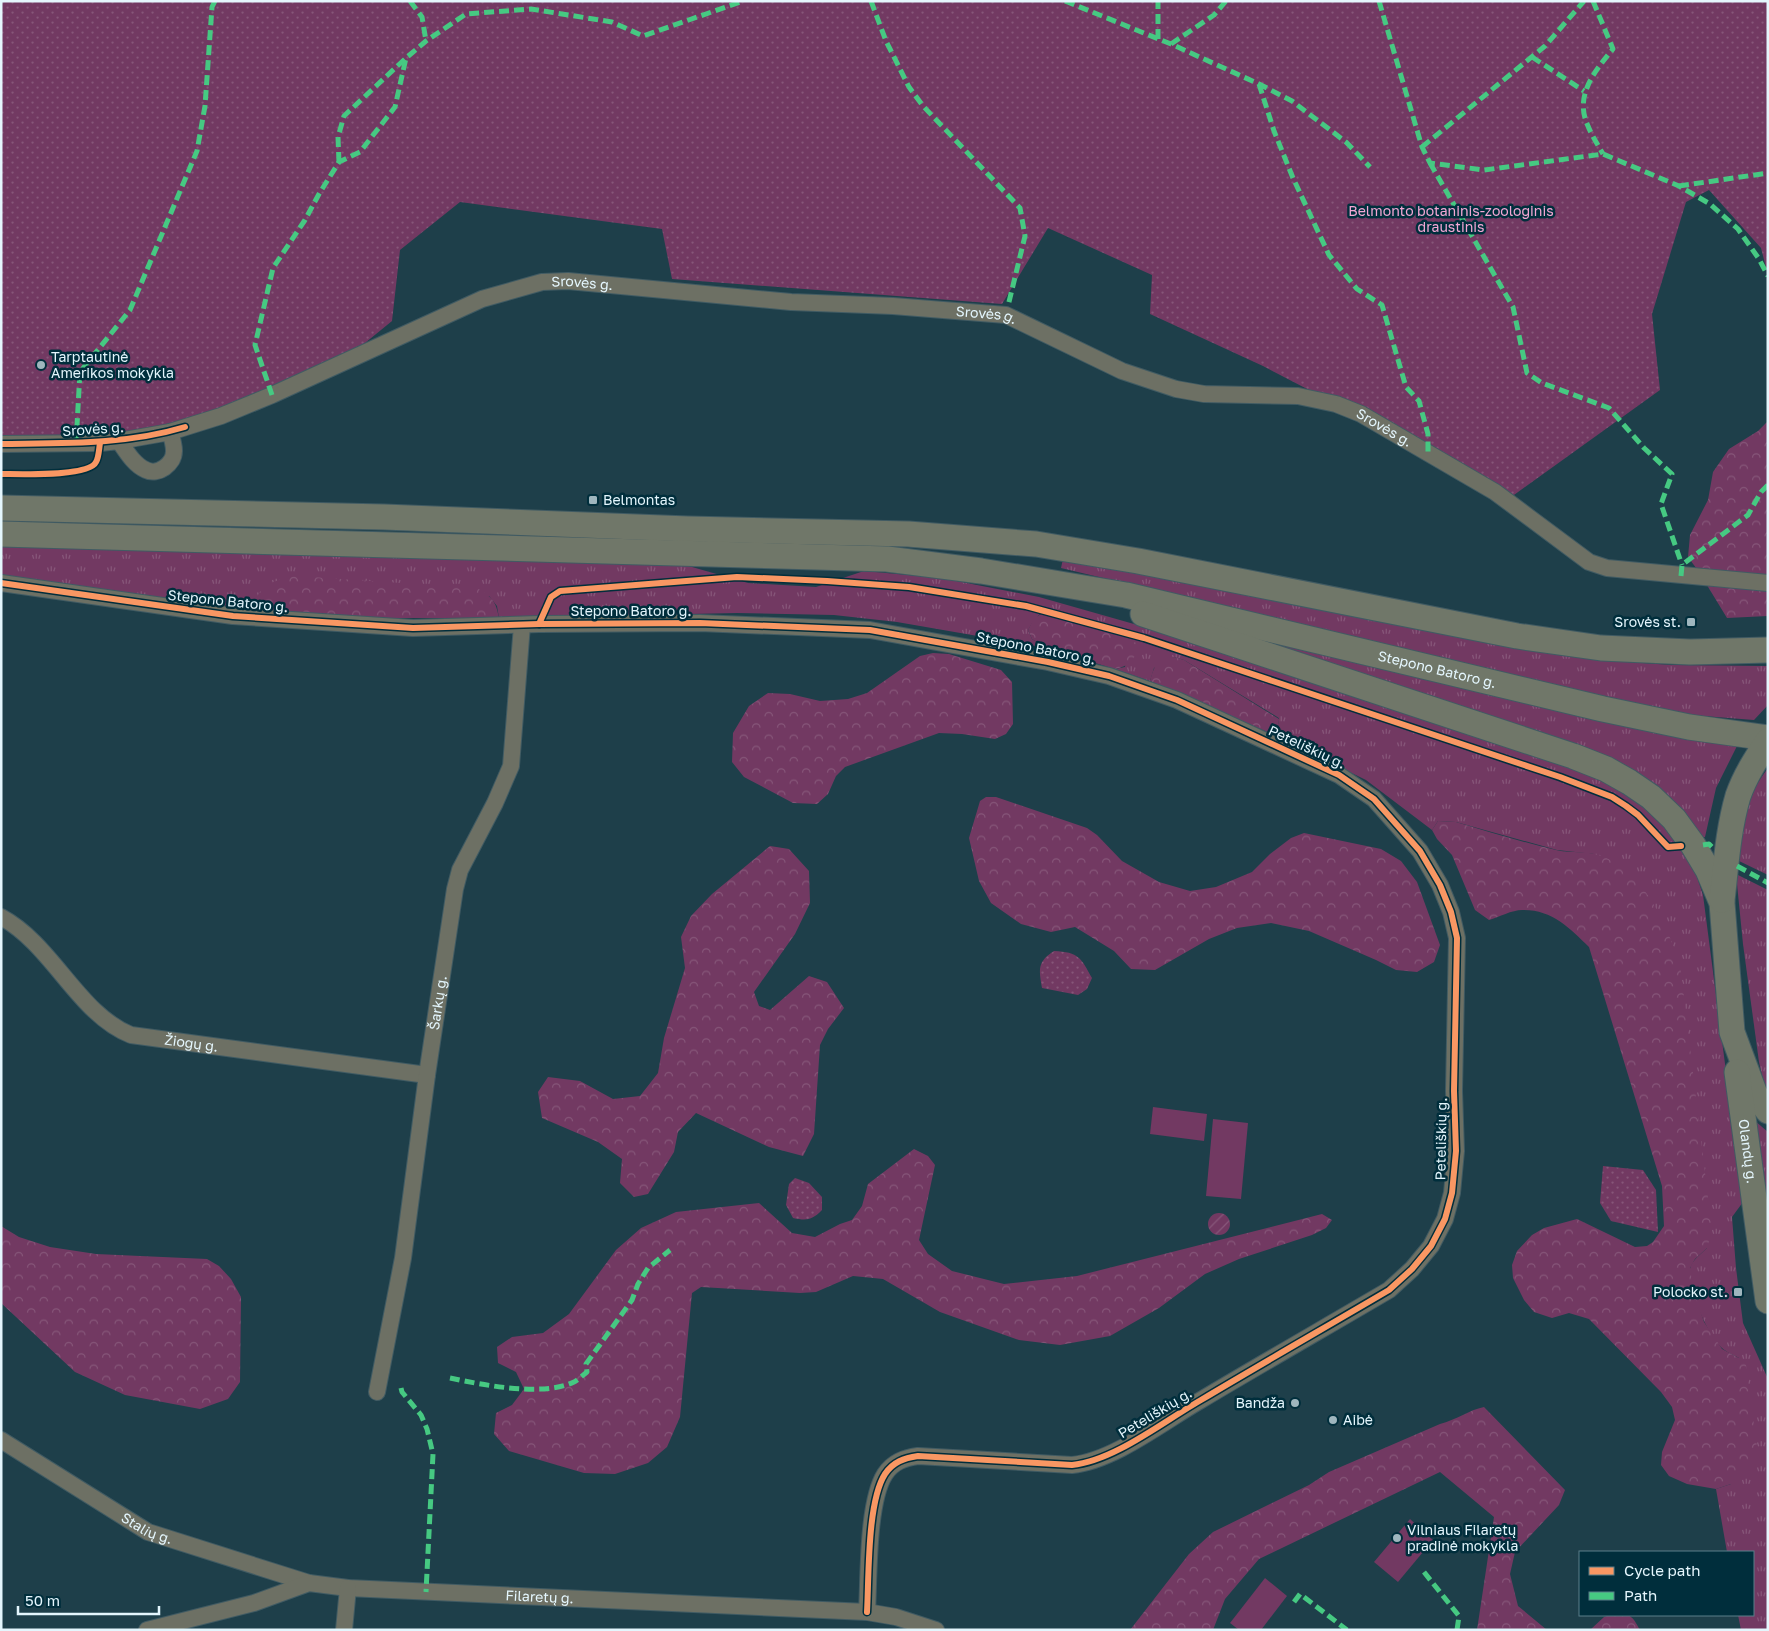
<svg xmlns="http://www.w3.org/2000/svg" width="1769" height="1631" font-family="'Golos Text',sans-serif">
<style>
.grass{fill:url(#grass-tufts)}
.forest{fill:url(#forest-crowns)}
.park{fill:url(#park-dots)}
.garden{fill:url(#garden-furrows)}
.pitch{fill:#723962}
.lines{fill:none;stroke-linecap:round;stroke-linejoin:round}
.street-casing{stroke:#415b63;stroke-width:18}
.primary-casing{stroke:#415b63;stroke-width:27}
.street{stroke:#6d7064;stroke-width:16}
.primary{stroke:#707769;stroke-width:25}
.quiet{stroke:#46c982;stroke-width:5;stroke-dasharray:10 5;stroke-linecap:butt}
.cycleway-casing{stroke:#002e3c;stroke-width:9}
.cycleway{stroke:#f99763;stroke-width:6}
.poi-dot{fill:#9fb6be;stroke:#002e3c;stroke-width:2}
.labels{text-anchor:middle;stroke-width:5;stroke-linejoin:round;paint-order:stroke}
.park-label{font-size:14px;fill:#f4a7d5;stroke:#002e3c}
.street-label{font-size:14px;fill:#e4f6fd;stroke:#002e3c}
.poi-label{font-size:14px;fill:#e4f6fd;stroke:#002e3c;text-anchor:start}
</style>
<defs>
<pattern id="grass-tufts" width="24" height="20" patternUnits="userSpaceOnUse" patternTransform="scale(1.25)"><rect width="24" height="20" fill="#723962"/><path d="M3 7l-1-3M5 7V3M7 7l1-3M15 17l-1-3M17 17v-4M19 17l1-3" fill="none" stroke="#865679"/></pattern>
<pattern id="forest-crowns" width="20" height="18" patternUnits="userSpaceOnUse" patternTransform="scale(1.25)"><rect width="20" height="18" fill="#723962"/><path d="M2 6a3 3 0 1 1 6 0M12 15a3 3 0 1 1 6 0" fill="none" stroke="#865679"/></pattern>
<pattern id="park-dots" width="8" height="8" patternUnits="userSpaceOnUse" patternTransform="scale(1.25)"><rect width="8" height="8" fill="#723962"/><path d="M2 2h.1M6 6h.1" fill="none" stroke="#865679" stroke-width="1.8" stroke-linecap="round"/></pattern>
<pattern id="garden-furrows" width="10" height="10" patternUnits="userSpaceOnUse" patternTransform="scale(1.25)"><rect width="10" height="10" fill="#723962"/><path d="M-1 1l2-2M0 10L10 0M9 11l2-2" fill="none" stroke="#865679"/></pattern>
</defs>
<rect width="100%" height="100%" fill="#1e3f4a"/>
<!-- grass -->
<g class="grass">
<path d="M 1,545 L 678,563 L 748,583 L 816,587 L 864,571 L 941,578 L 1039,597 L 1155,630 L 1582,772 L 1614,785 L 1657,816 L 1693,865 L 1703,895 L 1743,1202 L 1732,1217 L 1736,1268 L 1743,1323 L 1768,1379 L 1768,1630 L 1741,1630 L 1738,1615 L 1753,1615 L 1753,1552 L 1727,1552 L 1716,1489 L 1731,1484 L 1739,1358 C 1734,1355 1726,1352 1722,1348 C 1707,1335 1688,1289 1690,1269 C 1691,1261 1701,1254 1707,1248 L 1594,854 L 1557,850 L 1456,822 L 1438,821 L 1432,830 L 1366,780 L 1272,734 L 1278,727 L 1279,718 L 1184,660 L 1174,657 L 1154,668 L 1150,681 L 1115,669 L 1125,667 L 1129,637 C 1114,632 1058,608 1047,611 C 1036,614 1033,622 1028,630 L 1032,639 L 1046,648 L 897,622 L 834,615 L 737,613 L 499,618 L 497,606 L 489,596 L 255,600 L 253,609 L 1,577 Z"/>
<path d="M 1063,559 L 1328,611 L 1598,660 L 1672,665 L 1768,666 L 1768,705 L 1754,720 L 1678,714 L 1061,568 Z"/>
<path d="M 1267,639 L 1737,746 L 1716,788 L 1705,837 L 1701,838 L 1665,796 L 1266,643 Z"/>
<path d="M 1768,768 L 1768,875 L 1739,861 C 1741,838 1743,813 1754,791 C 1757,783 1763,775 1768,768 Z"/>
<path d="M 1736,874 L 1768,890 L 1768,1092 L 1763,1080 L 1759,1062 L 1743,944 Z"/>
<path d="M 1755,1121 L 1768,1132 L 1768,1217 Z"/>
</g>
<!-- forest -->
<g class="forest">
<path d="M 1768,421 L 1768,616 L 1727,618 L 1699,572 L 1688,557 L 1690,535 L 1708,500 L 1713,472 L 1729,449 L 1758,431 Z"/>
<path d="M 296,576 L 477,588 C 492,597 496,601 499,618 L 379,618 L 253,609 C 258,584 273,581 296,576 Z"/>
<path d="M 1047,611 L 1061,613 L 1129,637 L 1138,648 C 1134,661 1129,666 1115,669 L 1046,648 L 1032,639 L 1028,630 L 1034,618 Z"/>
<path d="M 933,653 L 949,654 L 1001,670 L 1012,682 L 1013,724 L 1006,734 L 995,739 L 962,734 L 939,733 L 845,767 L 836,776 L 828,794 L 817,804 L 793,803 L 744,777 L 732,762 L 733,733 L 749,706 L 768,693 L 790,694 L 820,701 L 848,699 L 867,693 L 920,656 Z"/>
<path d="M 1174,657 L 1184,660 L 1279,719 L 1278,727 L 1272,734 L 1150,681 C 1154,665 1157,660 1174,657 Z"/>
<path d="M 986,797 L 996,797 L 1087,828 L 1097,835 L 1122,861 L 1159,882 L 1190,891 L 1216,887 L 1252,872 L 1270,854 L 1291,838 L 1304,833 L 1381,849 L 1401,861 L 1417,882 L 1440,945 L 1434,962 L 1417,972 L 1396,970 L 1376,960 L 1309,931 L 1271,923 L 1237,928 L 1209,939 L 1155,970 L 1131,969 L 1114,951 L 1075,927 L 1051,932 L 1021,924 L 991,903 L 979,881 L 969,838 L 980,801 Z"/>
<path d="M 1438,821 L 1456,822 C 1489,832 1522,842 1556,850 C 1568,853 1581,851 1594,854 C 1641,864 1666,923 1680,964 L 1712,1231 L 1707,1248 L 1695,1259 L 1690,1268 L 1693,1289 L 1704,1322 L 1722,1349 L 1739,1358 L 1746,1365 L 1758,1454 L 1753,1466 L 1741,1477 L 1731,1484 L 1716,1489 L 1687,1484 L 1669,1476 L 1661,1465 L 1662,1452 L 1675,1420 L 1672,1407 L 1661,1392 L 1589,1319 L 1569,1313 L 1552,1318 L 1534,1312 L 1524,1300 L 1513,1278 L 1512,1265 L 1517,1251 L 1532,1235 L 1544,1228 L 1577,1219 L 1635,1247 L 1647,1246 L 1653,1242 L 1664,1226 L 1662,1186 L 1589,947 C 1570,928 1551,909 1522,910 C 1512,910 1499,917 1489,920 L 1475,910 L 1452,855 L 1437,839 L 1432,830 Z"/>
<path d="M 770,846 L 789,849 L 809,871 L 810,903 L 795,934 L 754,992 L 759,1006 L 770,1010 L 809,976 L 827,982 L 844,1008 L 828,1029 L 820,1045 L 814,1134 L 803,1156 L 769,1147 L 696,1113 L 678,1132 L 674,1152 L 648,1194 L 634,1197 L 620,1183 L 622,1159 L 598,1142 L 542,1118 L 538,1092 L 548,1077 L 580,1081 L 613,1099 L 640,1096 L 658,1073 L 664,1038 L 685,968 L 681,937 L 691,916 L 712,894 Z"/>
<path d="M 914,1149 L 928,1156 L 935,1165 L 919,1240 L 928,1254 L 952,1271 L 1004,1284 L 1077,1276 L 1322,1214 L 1332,1220 L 1326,1228 L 1312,1235 L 1239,1259 L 1205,1274 L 1159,1308 L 1110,1336 L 1060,1345 L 1019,1340 L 940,1312 L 883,1279 L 853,1276 L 816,1292 L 800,1293 L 701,1287 L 692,1293 L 680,1417 L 667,1447 L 648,1463 L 615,1474 L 584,1473 L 509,1451 L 494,1434 L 496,1413 L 512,1405 L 524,1389 L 516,1372 L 498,1363 L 497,1347 L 512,1337 L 543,1333 L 569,1314 L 616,1250 L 641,1228 L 676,1212 L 759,1203 L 792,1233 L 815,1237 L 840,1224 L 852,1220 L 862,1206 L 868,1184 Z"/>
<path d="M 1,1226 L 19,1237 L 50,1247 L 96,1254 L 207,1259 L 219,1266 L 231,1279 L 241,1297 L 240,1382 L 228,1399 L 200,1409 L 125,1395 L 75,1372 L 1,1303 Z"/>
<path d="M 1484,1407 L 1565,1490 L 1559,1505 L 1515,1552 L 1510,1574 L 1518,1606 L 1547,1630 L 1477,1630 L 1494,1517 L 1440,1472 L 1259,1559 L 1225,1599 L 1213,1630 L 1130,1630 L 1189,1554 L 1213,1532 L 1309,1485 L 1329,1472 L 1440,1424 C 1456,1420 1469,1410 1484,1407 Z"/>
<path d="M 1610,1615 C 1629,1615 1630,1611 1640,1630 L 1590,1630 L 1604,1617 Z"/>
</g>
<!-- park -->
<g class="park">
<path d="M 1,1 L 1768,1 L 1768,275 L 1761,248 L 1709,190 L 1686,202 L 1652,314 L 1660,390 L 1507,500 L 1336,404 L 1263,366 L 1150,314 L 1152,275 L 1048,228 L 1002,304 L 672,279 L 662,229 L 460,202 L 400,250 L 392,321 L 338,365 L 221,416 L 93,444 L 1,442 Z"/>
<path d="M 1054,951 C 1079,952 1081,958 1092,978 L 1087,989 L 1078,995 L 1042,988 C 1039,969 1037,962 1054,951 Z"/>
<path d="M 1603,1166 L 1643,1170 L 1656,1190 L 1658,1232 L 1611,1221 L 1600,1203 Z"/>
<path d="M 795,1178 L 809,1183 L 822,1197 L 822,1210 C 812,1220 807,1221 793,1218 L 786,1205 L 789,1184 Z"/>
</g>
<!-- garden -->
<circle class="garden" cx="1219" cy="1224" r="11"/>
<!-- pitch -->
<g class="pitch">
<path d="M 1153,1107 L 1207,1114 L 1204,1141 L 1150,1134 Z"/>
<path d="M 1213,1119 L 1248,1123 L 1241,1199 L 1206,1196 Z"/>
<path d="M 1410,1519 L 1433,1540 L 1398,1582 L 1374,1562 Z"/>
<path d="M 1265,1578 L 1287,1596 L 1261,1630 L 1239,1630 L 1230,1623 Z"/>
</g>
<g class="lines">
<defs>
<g id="street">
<path d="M 119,441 C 126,451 134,465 146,470 C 158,476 174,464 174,451 C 174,445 172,438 170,432"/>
<path id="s1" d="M 1,444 L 100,443 L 119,441 L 170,432 L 221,416 L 272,395 L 482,299 L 542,282 L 568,281 L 791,302 L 893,306 L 1006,315 L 1122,371 L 1176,389 L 1204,394 L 1298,396 L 1336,404 L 1361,414 L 1495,492 L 1589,562 L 1607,568 L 1768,583"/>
<path d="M 1,583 L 233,616 L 413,628 L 539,624 L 700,623 L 870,630 L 1048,662 L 1109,676 L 1177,700 L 1339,775 L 1374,799 L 1420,851 L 1440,885 L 1451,912 L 1457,938 L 1454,1091 L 1456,1151 L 1452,1193 L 1445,1219 L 1431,1246 L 1412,1269 L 1389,1290 C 1326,1327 1263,1363 1201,1400 C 1164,1421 1114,1461 1072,1465 L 918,1456 C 904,1458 893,1462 885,1474 C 867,1502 869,1578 867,1612"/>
<path id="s2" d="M 1,917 C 53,945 78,1014 131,1035 L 427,1075"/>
<path id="s3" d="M 377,1392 L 403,1258 L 427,1075 L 455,889 L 460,870 L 495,803 L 511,766 L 522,625"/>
<path id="s4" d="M 1,1440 L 148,1532 L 309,1583"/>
<path id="s5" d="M 147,1630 L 254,1603 L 309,1583 L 348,1588 L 867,1612 L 896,1617 L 936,1630"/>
<path d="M 344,1630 L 348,1588"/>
</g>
<g id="primary">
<path d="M 1,508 L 384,517 L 688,529 L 908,534 L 1036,544 L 1138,561 L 1517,636 L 1601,648 L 1690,652 L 1768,650"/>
<path id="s6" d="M 1,534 L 887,559 L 981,571 L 1126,595 L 1603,709 L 1689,727 L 1768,738"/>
<path d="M 1143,614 L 1573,756 L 1606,769 L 1629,782 L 1651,797 L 1674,819 L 1693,845 L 1708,870 L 1722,903 L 1732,1032 L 1755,1094 L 1768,1111"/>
<path d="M 1722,900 C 1726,866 1728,830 1738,796 C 1745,776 1756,759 1768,741"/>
<path id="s7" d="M 1737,1072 L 1768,1301"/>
</g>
</defs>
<!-- street casing -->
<use href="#street" class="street-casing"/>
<!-- primary casing -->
<use href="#primary" class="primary-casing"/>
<!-- street -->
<use href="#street" class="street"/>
<!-- primary -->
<use href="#primary" class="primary"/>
<!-- quiet -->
<g class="quiet">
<path d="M 410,1 L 422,17 L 426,41"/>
<path d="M 871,1 L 886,41 L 909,87 L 923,106 L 1020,208 L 1025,236 L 1008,306"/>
<path d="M 1065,1 L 1171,44 L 1259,84 L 1292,101 L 1346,142 L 1370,167"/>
<path d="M 1379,1 L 1422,147 L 1430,163 L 1484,170 L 1603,154 L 1679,186 L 1710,204 L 1738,229 L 1759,259 L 1768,276"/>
<path d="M 1593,1 L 1613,49 C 1594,72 1574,96 1588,126 C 1592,136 1598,145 1603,154"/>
<path d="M 1158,39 L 1158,1"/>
<path d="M 1171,44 L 1214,15 L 1226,1"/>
<path d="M 1532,57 L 1584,91"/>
<path d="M 1259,84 L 1274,131 L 1293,178 L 1329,255 L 1357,289 L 1382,305 L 1406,387 L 1419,401 L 1428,434 L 1428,453"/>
<path d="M 1422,147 L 1545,46 L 1584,1"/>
<path d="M 339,162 L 338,137 L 344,116 L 406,58"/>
<path d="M 1430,163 L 1513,307 L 1527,373 L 1542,383 L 1609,408 L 1644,448 L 1672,474 L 1661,504 L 1682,565"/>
<path d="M 1679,186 L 1768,173"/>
<path d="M 272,395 L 255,345 L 273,268 L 305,220 L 319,194 L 339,162 L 360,152 L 395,107 L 406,58 L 426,41 L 466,14 L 531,9 L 612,22 L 643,36 L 743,1"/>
<path d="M 76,443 L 80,372 L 130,310 L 197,151 L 205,106 L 212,7 L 215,1"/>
<path d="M 1681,576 L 1682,565 L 1748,515 L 1761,492 L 1768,485"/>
<path d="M 1703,845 L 1709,844 L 1713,848"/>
<path d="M 1737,866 L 1768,883"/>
<path d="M 450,1378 C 483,1385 543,1397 574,1382 C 578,1380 583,1375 587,1372 L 586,1364 L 632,1300 L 638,1284 L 648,1268 L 670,1250"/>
<path d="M 401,1388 L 402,1392 L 421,1415 L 427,1429 L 433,1454 L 426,1592"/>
<path d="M 1424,1572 L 1459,1616 L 1457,1630"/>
<path d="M 1294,1602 L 1300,1594 L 1347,1630"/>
</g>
<defs>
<g id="cycleway">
<path d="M 1,444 C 63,443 125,445 185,427"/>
<path d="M 1,474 C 19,474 89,477 96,462 C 99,457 99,448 100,443"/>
<path d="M 1,583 L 233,616 L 413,628 L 539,624 L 700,623 L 870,630 L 1048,662 L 1109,676 L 1177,700 L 1339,775 L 1374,799 L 1420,851 L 1440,885 L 1451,912 L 1457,938 L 1454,1091 L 1456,1151 L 1452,1193 L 1445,1219 L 1431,1246 L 1412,1269 L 1389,1290 C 1326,1327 1263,1363 1201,1400 C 1164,1421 1114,1461 1072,1465 L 918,1456 C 904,1458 893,1462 885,1474 C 867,1502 869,1578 867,1612"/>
<path d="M 539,624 L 551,597 L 560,591 L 737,577 L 827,581 L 909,587 L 1026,606 L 1144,638 L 1560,777 L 1612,797 L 1626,806 L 1638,815 L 1668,847 L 1681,846"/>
</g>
</defs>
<!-- cycleway casing -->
<use href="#cycleway" class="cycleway-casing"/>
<!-- cycleway -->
<use href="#cycleway" class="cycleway"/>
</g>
<!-- markers -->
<g class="poi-dot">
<circle cx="41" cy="365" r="5"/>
<rect x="588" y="495" width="10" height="10" rx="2.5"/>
<rect x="1686" y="617" width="10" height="10" rx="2.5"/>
<rect x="1733" y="1287" width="10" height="10" rx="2.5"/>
<circle cx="1295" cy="1403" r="5"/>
<circle cx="1333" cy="1420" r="5"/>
<circle cx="1397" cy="1538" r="5"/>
</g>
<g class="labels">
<!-- park labels -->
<g class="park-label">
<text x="1451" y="216">Belmonto botaninis-zoologinis<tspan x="1451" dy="16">draustinis</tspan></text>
</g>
<!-- street labels -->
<g class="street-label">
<text dy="5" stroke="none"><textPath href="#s1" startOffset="612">Srovės g.</textPath></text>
<text dy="5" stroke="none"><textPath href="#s1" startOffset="1018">Srovės g.</textPath></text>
<text dy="5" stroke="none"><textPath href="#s1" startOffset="1438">Srovės g.</textPath></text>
<text transform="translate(93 429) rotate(-4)" y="5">Srovės g.</text>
<text transform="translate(228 601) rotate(6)" y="5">Stepono Batoro g.</text>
<text x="631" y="616">Stepono Batoro g.</text>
<text transform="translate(1036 648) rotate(11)" y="5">Stepono Batoro g.</text>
<text dy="5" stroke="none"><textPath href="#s6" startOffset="1448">Stepono Batoro g.</textPath></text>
<text transform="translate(1307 747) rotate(25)" y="5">Peteliškių g.</text>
<text dy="5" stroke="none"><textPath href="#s3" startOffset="394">Šarkų g.</textPath></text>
<text dy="5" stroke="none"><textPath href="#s2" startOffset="238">Žiogų g.</textPath></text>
<text transform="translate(1441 1139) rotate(-89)" y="5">Peteliškių g.</text>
<text dy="5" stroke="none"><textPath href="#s7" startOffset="80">Olandų g.</textPath></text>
<text transform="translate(1155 1413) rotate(-31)" y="5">Peteliškių g.</text>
<text dy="5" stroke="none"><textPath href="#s4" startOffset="171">Stalių g.</textPath></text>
<text dy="5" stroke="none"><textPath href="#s5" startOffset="400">Filaretų g.</textPath></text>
</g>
<!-- poi labels -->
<g class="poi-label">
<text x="51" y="362">Tarptautinė<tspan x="51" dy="16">Amerikos mokykla</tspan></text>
<text x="603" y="505">Belmontas</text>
<text x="1681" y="627" text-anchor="end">Srovės st.</text>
<text x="1728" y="1297" text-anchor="end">Polocko st.</text>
<text x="1285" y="1408" text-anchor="end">Bandža</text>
<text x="1343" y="1425">Aibė</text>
<text x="1407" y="1535">Vilniaus Filaretų<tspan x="1407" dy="16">pradinė mokykla</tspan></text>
</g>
</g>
<!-- border -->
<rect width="1769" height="1631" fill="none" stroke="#e4f6fd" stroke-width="5"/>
<!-- legend -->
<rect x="1579" y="1551" width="175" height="65" fill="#002e3c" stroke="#5b7e89"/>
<rect x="1589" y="1567" width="25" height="8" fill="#f99763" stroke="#5b7e89"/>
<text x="1624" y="1576" font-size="15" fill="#e4f6fd">Cycle path</text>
<rect x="1589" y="1592" width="25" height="8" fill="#46c982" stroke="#5b7e89"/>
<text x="1624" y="1601" font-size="15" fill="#e4f6fd">Path</text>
<!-- scale -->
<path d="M18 1606v8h141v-8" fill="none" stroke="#e4f6fd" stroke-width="2.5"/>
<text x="25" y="1606" font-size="15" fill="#e4f6fd" stroke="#002e3c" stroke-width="4" paint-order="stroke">50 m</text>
</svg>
